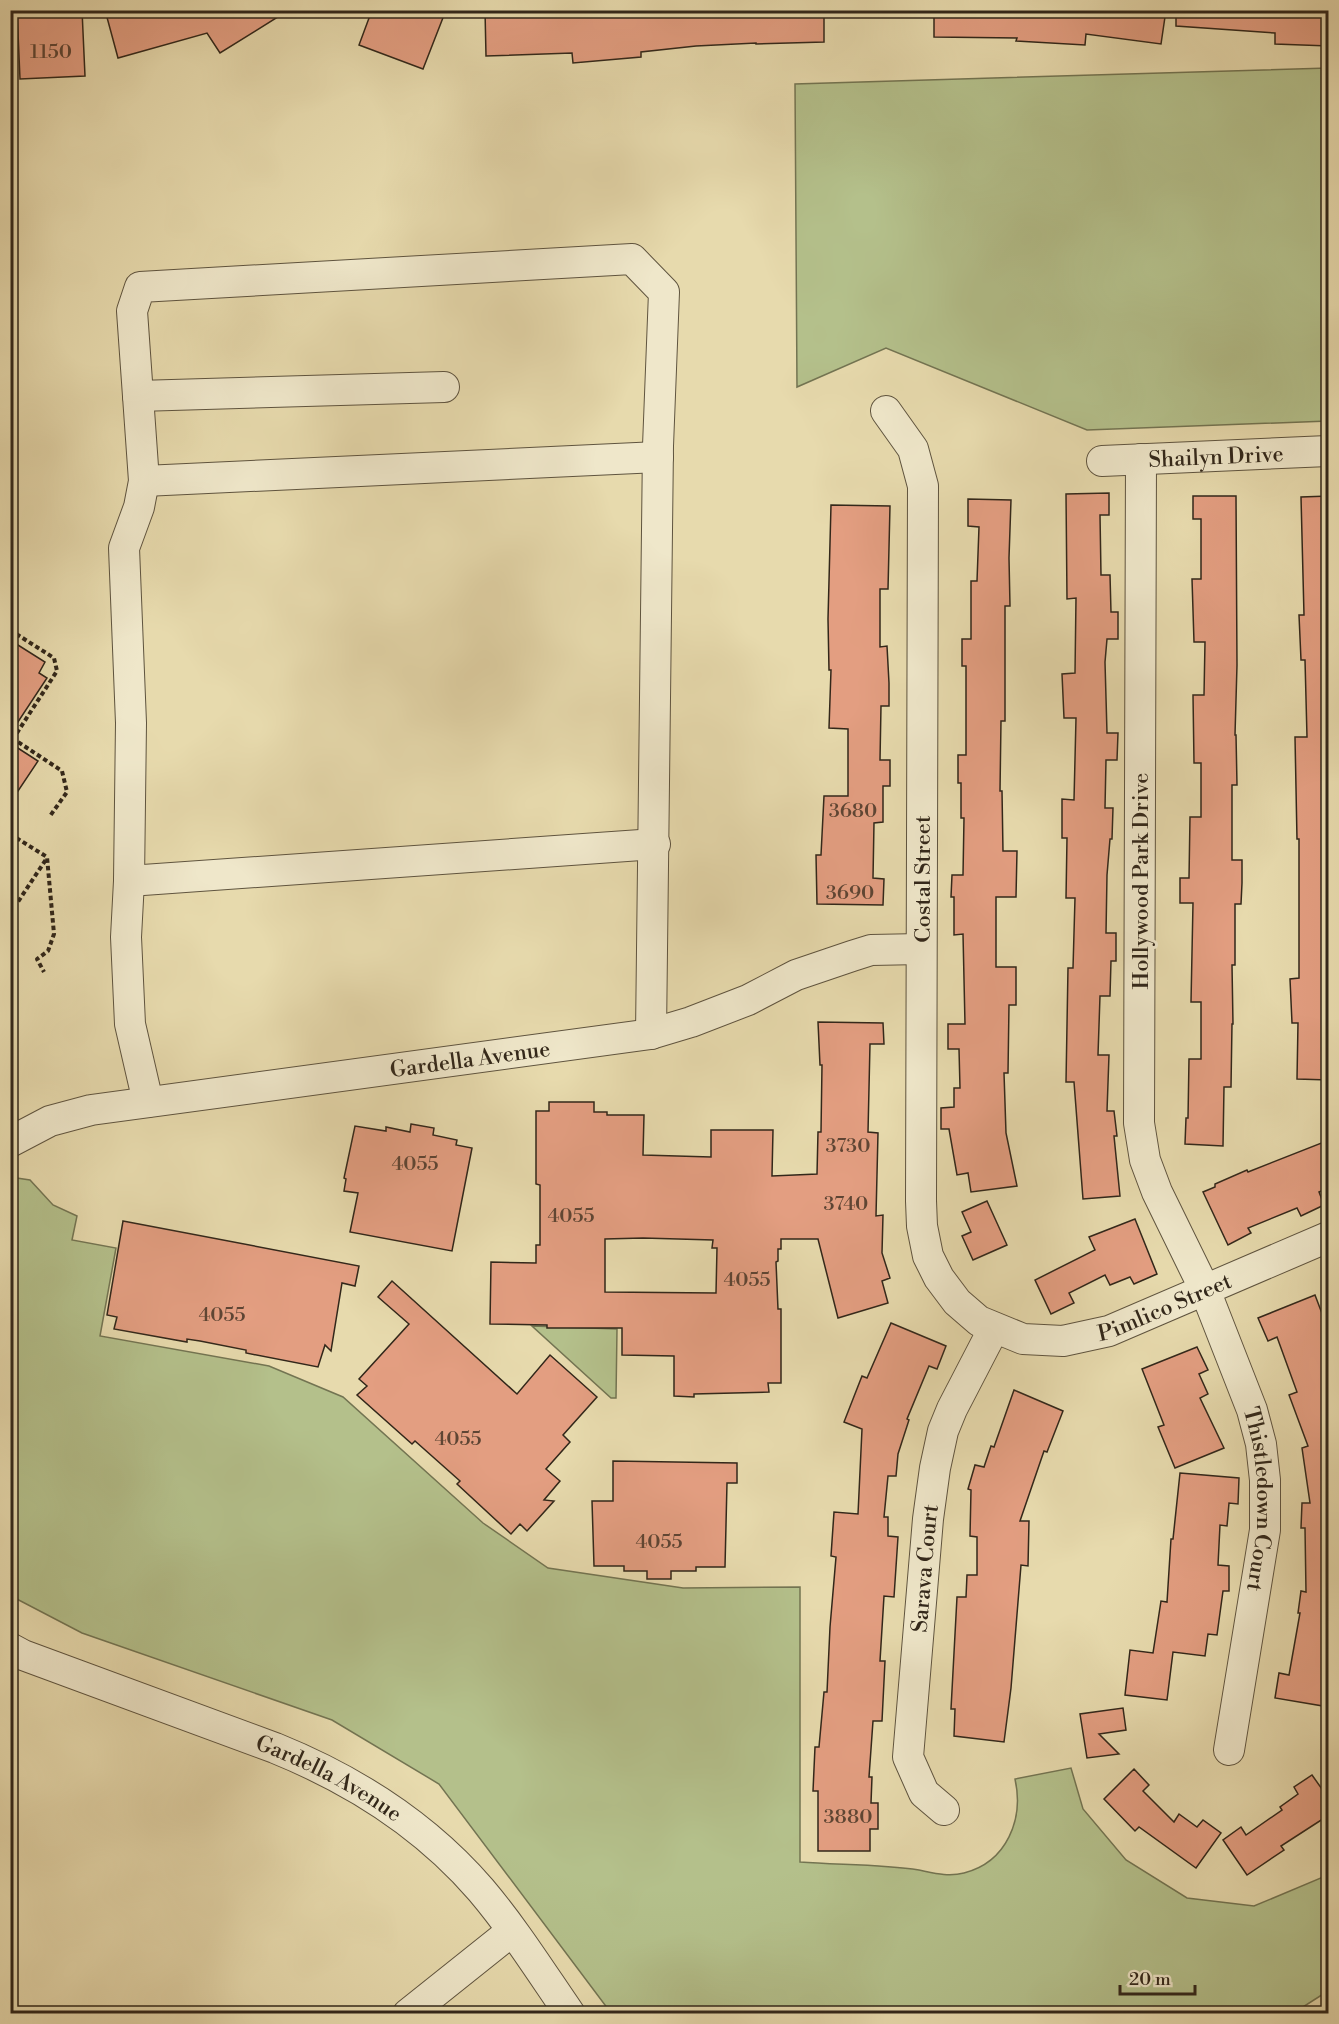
<svg xmlns="http://www.w3.org/2000/svg" width="1339" height="2024" font-family="'Libre Bodoni',serif">
<style>
.green{fill:#b4c08b;stroke:#737452;stroke-width:1.5}
.building{fill:#e39e81;stroke:#32271a;stroke-width:1.5;fill-rule:evenodd}
.lines{fill:none;stroke-linecap:round;stroke-linejoin:round}
.minor-casing{stroke:#5f543f;stroke-width:32}
.path{stroke:#32271a;stroke-width:4;stroke-dasharray:4.5 3;stroke-linecap:butt}
.minor{stroke:#efe7ca;stroke-width:30}
.labels{text-anchor:middle;stroke-width:6;stroke-linejoin:round;paint-order:stroke}
.number-label{font-size:20px;fill:#5e4534}
.street-label{font-size:22px;fill:#32271a;stroke:#efe7ca}
</style>
<rect width="100%" height="100%" fill="#e7daad"/>
<filter id="stains"><feTurbulence type="fractalNoise" baseFrequency=".00333" numOctaves="4"/><feColorMatrix values="0 0 0 0 .2 0 0 0 0 .09 0 0 0 0 .02 0 0 0 .5 -.17"/></filter>
<radialGradient id="worn" r=".72"><stop offset=".6" stop-color="#630" stop-opacity="0"/><stop offset="1" stop-color="#630" stop-opacity=".3"/></radialGradient>
<!-- green -->
<g class="green">
<path d="M 1328,68 L 1328,421 L 1087,430 L 886,348 L 797,387 L 795,84 Z"/>
<path d="M 10,1177 L 30,1180 L 53,1205 L 77,1216 L 72,1240 L 116,1248 L 100,1336 L 269,1366 L 343,1397 L 483,1523 L 548,1568 L 683,1588 L 800,1587 L 800,1862 C 838,1865 881,1864 919,1870 C 934,1873 948,1877 964,1873 C 1007,1862 1024,1819 1015,1779 L 1071,1768 L 1083,1809 L 1126,1860 L 1187,1898 L 1254,1906 L 1321,1878 L 1328,1869 L 1328,1991 L 1292,2014 L 611,2013 L 439,1784 L 332,1720 L 82,1633 L 11,1596 Z"/>
<path d="M 532,1326 L 617,1329 L 616,1398 L 611,1398 Z"/>
</g>
<!-- building -->
<g class="building">
<path d="M 17,10 L 82,10 L 85,76 L 20,79 Z"/>
<path d="M 105,10 L 289,10 L 220,53 L 207,33 L 118,58 Z"/>
<path d="M 372,10 L 446,10 L 423,69 L 359,45 Z"/>
<path d="M 485,10 L 824,10 L 824,42 L 756,44 L 756,43 L 696,46 L 641,52 L 641,57 L 573,63 L 572,53 L 486,56 Z"/>
<path d="M 934,10 L 1166,10 L 1161,44 L 1086,34 L 1085,45 L 1016,41 L 1017,38 L 934,37 Z"/>
<path d="M 1176,10 L 1329,10 L 1329,46 L 1275,44 L 1275,33 L 1176,26 Z"/>
<path d="M 1109,493 L 1109,515 L 1100,515 L 1101,575 L 1110,575 L 1111,612 L 1118,612 L 1118,639 L 1107,639 L 1105,662 L 1107,733 L 1118,733 L 1117,760 L 1106,760 L 1105,808 L 1113,808 L 1112,839 L 1110,839 L 1107,875 L 1106,933 L 1116,933 L 1116,961 L 1111,961 L 1110,996 L 1100,996 L 1098,1055 L 1109,1055 L 1107,1111 L 1114,1111 L 1117,1136 L 1114,1136 L 1120,1196 L 1083,1199 L 1074,1082 L 1066,1082 L 1068,968 L 1073,968 L 1075,898 L 1066,898 L 1067,838 L 1062,838 L 1062,799 L 1074,800 L 1076,718 L 1064,718 L 1062,674 L 1075,673 L 1076,598 L 1067,599 L 1066,494 Z"/>
<path d="M 1193,496 L 1236,496 L 1237,665 L 1235,735 L 1236,735 L 1237,785 L 1232,785 L 1232,860 L 1242,860 L 1242,883 L 1241,904 L 1235,904 L 1235,965 L 1232,965 L 1233,1024 L 1232,1024 L 1231,1087 L 1224,1087 L 1223,1146 L 1185,1144 L 1186,1118 L 1188,1118 L 1189,1059 L 1201,1059 L 1201,1002 L 1191,1002 L 1193,903 L 1180,903 L 1180,878 L 1189,878 L 1190,817 L 1201,817 L 1201,763 L 1194,763 L 1193,695 L 1204,695 L 1205,642 L 1194,642 L 1192,579 L 1201,579 L 1201,519 L 1193,519 Z"/>
<path d="M 1329,496 L 1329,1080 L 1297,1079 L 1298,1023 L 1292,1023 L 1290,979 L 1299,978 L 1299,839 L 1297,839 L 1295,737 L 1307,737 L 1305,660 L 1301,660 L 1299,615 L 1304,615 L 1301,497 Z"/>
<path d="M 968,499 L 1011,500 L 1009,558 L 1010,606 L 1005,606 L 1005,721 L 1001,721 L 1000,791 L 1002,791 L 1003,851 L 1017,851 L 1016,897 L 996,897 L 996,967 L 1016,967 L 1016,1005 L 1009,1005 L 1008,1073 L 1004,1073 L 1006,1133 L 1017,1186 L 971,1192 L 968,1173 L 957,1175 L 949,1129 L 941,1129 L 941,1108 L 954,1107 L 954,1088 L 960,1088 L 959,1049 L 948,1049 L 948,1024 L 965,1024 L 963,934 L 954,935 L 954,897 L 951,897 L 952,875 L 963,875 L 964,818 L 961,818 L 961,783 L 958,783 L 958,755 L 966,755 L 966,666 L 962,666 L 962,639 L 971,639 L 971,581 L 977,581 L 979,527 L 968,526 Z"/>
<path d="M 831,505 L 890,506 L 888,589 L 880,589 L 880,647 L 887,646 L 889,683 L 889,706 L 881,706 L 880,760 L 890,760 L 890,786 L 883,786 L 883,822 L 874,823 L 873,878 L 884,879 L 883,905 L 817,904 L 816,855 L 821,855 L 824,796 L 848,796 L 848,729 L 829,728 L 831,670 L 829,670 L 828,619 Z"/>
<path d="M 10,640 L 45,662 L 39,673 L 47,678 L 10,734 Z"/>
<path d="M 10,743 L 38,761 L 10,803 Z"/>
<path d="M 818,1022 L 883,1023 L 884,1044 L 870,1044 L 868,1132 L 878,1133 L 876,1216 L 883,1215 L 882,1253 L 890,1278 L 882,1281 L 888,1303 L 838,1318 L 818,1239 L 781,1239 L 781,1249 L 778,1249 L 778,1261 L 776,1262 L 778,1309 L 781,1309 L 781,1383 L 768,1383 L 769,1392 L 694,1394 L 694,1397 L 674,1396 L 674,1356 L 622,1355 L 622,1328 L 547,1328 L 547,1325 L 490,1324 L 491,1262 L 536,1263 L 536,1245 L 540,1245 L 540,1185 L 536,1184 L 536,1111 L 549,1111 L 549,1102 L 594,1102 L 594,1112 L 607,1112 L 607,1115 L 644,1115 L 643,1155 L 711,1157 L 711,1130 L 773,1130 L 772,1176 L 817,1174 L 818,1132 L 821,1132 L 822,1065 L 820,1065 ZM 643,1238 L 713,1240 L 712,1248 L 717,1248 L 716,1293 L 605,1292 L 605,1239 Z"/>
<path d="M 411,1124 L 434,1128 L 433,1135 L 457,1140 L 456,1145 L 472,1148 L 452,1251 L 350,1232 L 358,1193 L 344,1191 L 346,1179 L 344,1178 L 355,1126 L 386,1131 L 386,1127 L 410,1132 Z"/>
<path d="M 1329,1140 L 1329,1188 L 1319,1192 L 1324,1205 L 1301,1216 L 1297,1208 L 1248,1228 L 1251,1233 L 1228,1245 L 1203,1192 L 1215,1187 L 1215,1184 L 1247,1170 L 1248,1172 Z"/>
<path d="M 987,1201 L 1007,1245 L 973,1260 L 962,1236 L 971,1232 L 962,1212 Z"/>
<path d="M 1135,1219 L 1157,1274 L 1134,1284 L 1130,1277 L 1110,1285 L 1105,1275 L 1069,1293 L 1074,1303 L 1051,1314 L 1035,1280 L 1095,1250 L 1089,1237 Z"/>
<path d="M 123,1221 L 359,1266 L 355,1286 L 342,1283 L 331,1351 L 325,1345 L 318,1367 L 246,1353 L 246,1350 L 200,1341 L 187,1339 L 187,1342 L 114,1329 L 117,1317 L 107,1315 Z"/>
<path d="M 392,1281 L 517,1394 L 550,1355 L 597,1397 L 563,1435 L 570,1442 L 546,1469 L 560,1481 L 544,1500 L 554,1501 L 527,1531 L 520,1524 L 511,1534 L 457,1484 L 460,1481 L 415,1441 L 412,1444 L 357,1395 L 367,1386 L 359,1379 L 409,1324 L 378,1297 Z"/>
<path d="M 1315,1295 L 1329,1332 L 1329,1707 L 1275,1698 L 1279,1673 L 1289,1675 L 1300,1613 L 1298,1613 L 1301,1591 L 1306,1592 L 1305,1528 L 1301,1528 L 1302,1503 L 1310,1503 L 1302,1448 L 1308,1446 L 1289,1395 L 1297,1392 L 1277,1337 L 1268,1341 L 1258,1318 Z"/>
<path d="M 891,1323 L 946,1346 L 937,1369 L 929,1366 L 907,1419 L 909,1420 L 898,1454 L 896,1476 L 888,1476 L 884,1517 L 888,1517 L 888,1536 L 898,1537 L 894,1597 L 884,1596 L 880,1661 L 885,1661 L 882,1721 L 873,1721 L 869,1777 L 872,1777 L 871,1803 L 878,1803 L 878,1829 L 870,1829 L 870,1851 L 818,1851 L 818,1791 L 813,1791 L 815,1747 L 819,1747 L 824,1692 L 827,1692 L 830,1627 L 836,1557 L 831,1556 L 834,1512 L 858,1514 L 862,1429 L 844,1422 L 862,1376 L 867,1378 Z"/>
<path d="M 1197,1347 L 1208,1370 L 1199,1374 L 1208,1394 L 1200,1398 L 1224,1448 L 1175,1468 L 1158,1427 L 1164,1425 L 1142,1369 Z"/>
<path d="M 1014,1390 L 1063,1411 L 1047,1452 L 1044,1451 L 1020,1521 L 1029,1521 L 1028,1566 L 1021,1565 L 1011,1688 L 1004,1742 L 954,1736 L 955,1709 L 951,1709 L 957,1597 L 966,1597 L 967,1575 L 977,1575 L 977,1537 L 970,1536 L 971,1490 L 968,1489 L 975,1465 L 984,1467 L 991,1446 L 994,1447 Z"/>
<path d="M 613,1461 L 737,1463 L 737,1483 L 727,1483 L 725,1567 L 696,1567 L 696,1571 L 671,1571 L 671,1579 L 647,1579 L 647,1571 L 624,1571 L 624,1566 L 594,1566 L 592,1501 L 613,1501 Z"/>
<path d="M 1180,1473 L 1239,1478 L 1238,1504 L 1229,1503 L 1227,1526 L 1220,1525 L 1218,1565 L 1229,1566 L 1229,1591 L 1223,1591 L 1217,1635 L 1208,1634 L 1205,1656 L 1173,1652 L 1167,1700 L 1125,1695 L 1130,1650 L 1153,1653 L 1161,1601 L 1167,1602 L 1171,1539 L 1173,1539 Z"/>
<path d="M 1123,1708 L 1126,1730 L 1099,1734 L 1119,1754 L 1087,1758 L 1080,1714 Z"/>
<path d="M 1134,1769 L 1149,1785 L 1143,1791 L 1174,1822 L 1179,1814 L 1197,1827 L 1203,1820 L 1221,1833 L 1196,1868 L 1139,1827 L 1135,1831 L 1104,1799 Z"/>
<path d="M 1312,1775 L 1329,1799 L 1329,1815 L 1281,1846 L 1284,1850 L 1247,1875 L 1223,1840 L 1241,1827 L 1246,1835 L 1282,1810 L 1280,1807 L 1298,1794 L 1294,1787 Z"/>
</g>
<g class="lines">
<defs>
<g id="minor">
<path d="M 138,396 L 444,387"/>
<path id="s1" d="M 886,411 L 913,449 L 923,486 L 921,1201 L 922,1226 L 928,1256 L 939,1278 L 957,1302 L 979,1321 L 1023,1339 L 1063,1341 L 1109,1331 L 1328,1237"/>
<path id="s2" d="M 1141,459 L 1139,1123 L 1145,1160 L 1157,1192 L 1205,1290 L 1252,1410 L 1261,1444 L 1265,1480 L 1265,1530 L 1229,1750"/>
<path id="s3" d="M 1102,461 L 1328,451"/>
<path d="M 144,481 L 658,457"/>
<path d="M 129,881 L 655,844"/>
<path d="M 148,1102 L 130,1024 L 126,937 L 129,881 L 131,723 L 124,548 L 139,507 L 144,481 L 132,311 L 140,287 L 632,259 L 664,292 L 658,446 L 651,1034"/>
<path id="s4" d="M 10,1142 L 50,1121 L 91,1110 L 651,1034 L 691,1022 L 748,1000 L 796,975 L 852,956 L 871,950 L 921,949"/>
<path id="s5" d="M 10,1648 L 23,1655 L 275,1748 C 354,1780 425,1825 481,1890 C 514,1929 541,1972 570,2014"/>
<path id="s6" d="M 944,1810 L 924,1793 L 908,1757 L 928,1519 L 935,1468 L 943,1431 L 952,1409 L 994,1328"/>
<path d="M 408,2014 L 512,1931"/>
</g>
</defs>
<!-- minor casing -->
<use href="#minor" class="minor-casing"/>
<!-- path -->
<g class="path">
<path d="M 10,630 L 54,658 L 57,671 L 13,739"/>
<path d="M 12,738 L 62,771 L 67,792 L 50,816"/>
<path d="M 10,834 L 47,857 L 54,934 L 48,951 L 37,959 L 44,972"/>
<path d="M 10,914 L 47,858"/>
</g>
<!-- minor -->
<use href="#minor" class="minor"/>
</g>
<g class="labels">
<!-- number labels -->
<g class="number-label">
<text x="51" y="58">1150</text>
<text x="853" y="817">3680</text>
<text x="850" y="899">3690</text>
<text x="848" y="1152">3730</text>
<text x="415" y="1170">4055</text>
<text x="846" y="1210">3740</text>
<text x="571" y="1222">4055</text>
<text x="747" y="1286">4055</text>
<text x="222" y="1321">4055</text>
<text x="458" y="1445">4055</text>
<text x="659" y="1548">4055</text>
<text x="848" y="1823">3880</text>
</g>
<!-- street labels -->
<g class="street-label">
<text dy="8" stroke="none"><textPath href="#s3" startOffset="114">Shailyn Drive</textPath></text>
<text transform="translate(922 879) rotate(-90)" y="8">Costal Street</text>
<text transform="translate(1140 881) rotate(-90)" y="8">Hollywood Park Drive</text>
<text dy="8" stroke="none"><textPath href="#s4" startOffset="470">Gardella Avenue</textPath></text>
<text dy="8" stroke="none"><textPath href="#s1" startOffset="1134">Pimlico Street</textPath></text>
<text dy="8" stroke="none"><textPath href="#s2" startOffset="1064">Thistledown Court</textPath></text>
<text dy="8" stroke="none"><textPath href="#s6" startOffset="255">Sarava Court</textPath></text>
<text dy="8" stroke="none"><textPath href="#s5" startOffset="345">Gardella Avenue</textPath></text>
</g>
</g>
<!-- margin -->
<rect width="1339" height="2024" fill="none" stroke="#e7daad" stroke-width="36"/>
<rect x="12" y="12" width="1315" height="2000" fill="none" stroke="#32271a" stroke-width="3"/>
<rect x="18" y="18" width="1303" height="1988" fill="none" stroke="#32271a" stroke-width="1.5"/>
<!-- scale -->
<path d="M1120 1985v9h75v-9" fill="none" stroke="#32271a" stroke-width="3"/>
<text x="1129" y="1985" font-size="18" fill="#32271a" stroke="#efe7ca" stroke-width="4.5" paint-order="stroke">20 m</text>
<rect width="100%" height="100%" filter="url(#stains)"/>
<rect width="100%" height="100%" fill="url(#worn)"/>
</svg>
